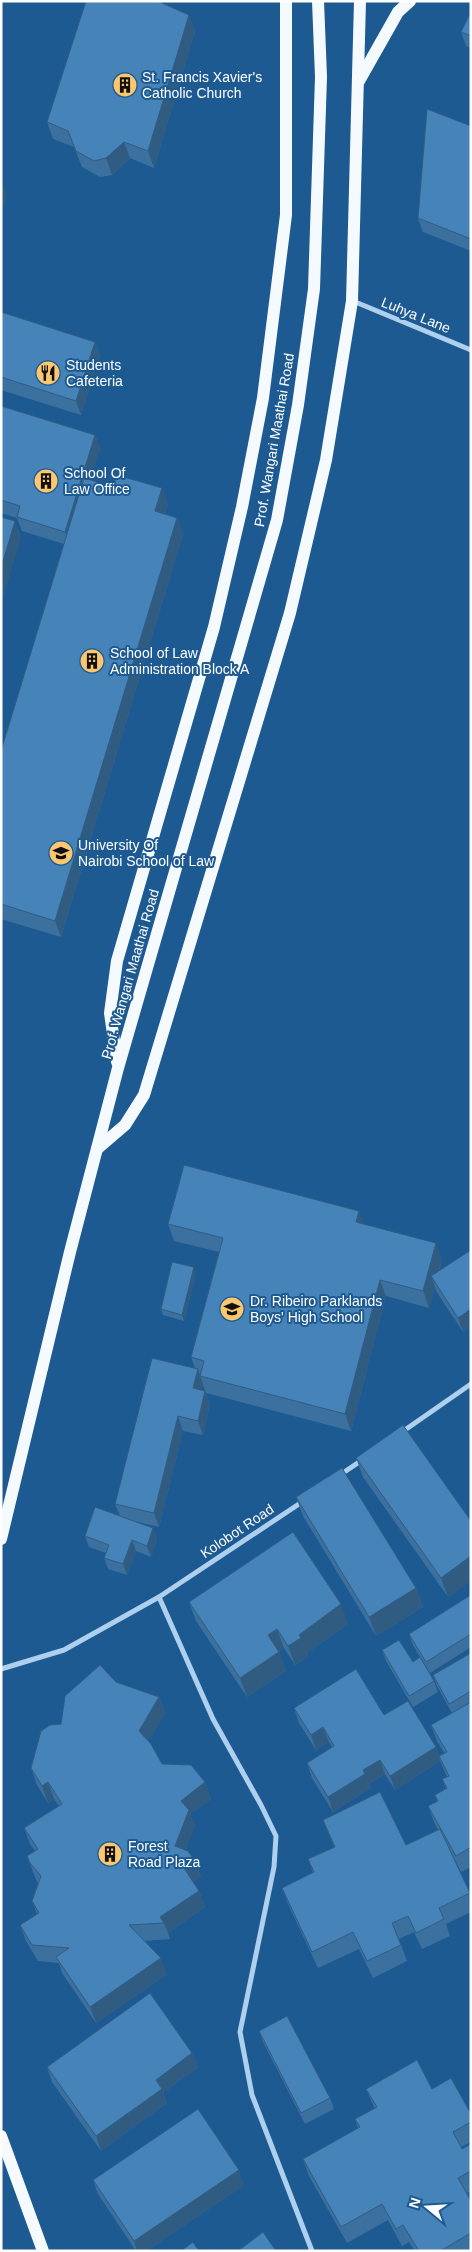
<svg xmlns="http://www.w3.org/2000/svg" width="472" height="2252" font-family="Arial,sans-serif">
<style>
.lines{fill:none;stroke-linecap:round;stroke-linejoin:round}
.minor{stroke:#aed0ee;stroke-width:5}
.primary{stroke:#f5faff;stroke-width:12}
.wall{fill:#3c719f;fill-rule:evenodd}
.shaded-wall{fill:#315c82}
.building{fill:#4683b9;stroke:#315c82}
.labels{text-anchor:middle;stroke-width:4;stroke-linejoin:round;paint-order:stroke}
.poi-label{font-size:14px;fill:#fff;stroke:#1d5a92;text-anchor:start}
.street-label{font-size:14px;fill:#fff;stroke:#1d5a92}
</style>
<rect width="100%" height="100%" fill="#1d5a92"/>
<g class="lines">
<!-- minor -->
<g class="minor">
<path d="M 353,301 L 471,350"/>
<path d="M 402,1432 L 471,1384"/>
<path d="M 340,1475 L 362,1460"/>
<path d="M 159,1597 L 213,1719 L 261,1805 L 276,1836 L 274,1867 L 240,2032 L 252,2095 L 312,2251"/>
<path d="M 1,1669 L 64,1650 L 159,1597 L 302,1502"/>
</g>
<!-- primary -->
<g class="primary">
<path d="M 359,81 L 398,12 L 410,1"/>
<path d="M 117,1062 L 110,1013 L 117,961 L 214,627 L 242,507 L 263,398 L 286,215 L 286,1"/>
<path d="M 97,1149 L 125,1125 L 144,1095 L 290,613 L 326,460 L 352,301 L 360,1"/>
<path d="M 1,1539 L 70,1252 L 118,1068 L 277,520 L 298,405 L 314,289 L 321,77 L 318,1"/>
<path d="M 1,2136 L 43,2251"/>
</g>
</g>
<!-- wall -->
<g class="wall">
<path d="M 162,3 L 195,31 L 154,168 L 130,158 L 112,175 L 100,177 L 82,167 L 74,147 L 53,139 L 47,122 Z"/>
<path d="M 471,12 L 471,48 L 466,46 L 461,32 Z"/>
<path d="M 471,126 L 471,251 L 423,232 L 418,218 Z"/>
<path d="M 1,312 L 95,342 L 100,356 L 81,415 L 1,390 Z"/>
<path d="M 1,406 L 95,435 L 100,449 L 90,480 L 168,504 L 165,514 L 177,518 L 183,534 L 61,937 L 1,919 L 1,751 L 64,544 L 22,531 L 17,518 L 1,513 Z"/>
<path d="M 359,1211 L 363,1224 L 442,1259 L 439,1271 L 471,1250 L 471,1327 L 463,1332 L 436,1291 L 435,1287 L 429,1308 L 386,1296 L 351,1431 L 206,1393 L 210,1405 L 203,1435 L 183,1431 L 159,1527 L 134,1521 L 153,1528 L 157,1539 L 151,1557 L 136,1551 L 127,1575 L 108,1569 L 104,1558 L 106,1553 L 89,1547 L 85,1536 L 120,1516 L 115,1504 L 195,1368 L 191,1357 L 219,1252 L 174,1241 L 168,1224 ZM 203,1385 L 205,1391 L 201,1390 Z"/>
<path d="M 196,1273 L 184,1321 L 163,1315 L 161,1309 Z"/>
<path d="M 356,1458 L 471,1521 L 471,1580 L 448,1597 L 363,1477 Z"/>
<path d="M 296,1497 L 416,1588 L 423,1607 L 376,1636 L 303,1516 Z"/>
<path d="M 471,1599 L 471,1647 L 430,1673 L 434,1681 L 438,1692 L 413,1707 L 386,1661 L 382,1650 L 413,1662 L 420,1657 L 413,1645 L 409,1634 Z"/>
<path d="M 189,1602 L 348,1624 L 307,1653 L 308,1657 L 295,1665 L 284,1648 L 279,1652 L 286,1671 L 247,1697 L 196,1621 Z"/>
<path d="M 471,1653 L 471,1867 L 461,1872 L 452,1854 L 471,1896 L 471,1912 L 446,1924 L 450,1936 L 422,1949 L 414,1932 L 399,1939 L 407,1961 L 373,1978 L 359,1949 L 318,1968 L 288,1904 L 282,1888 L 313,1873 L 308,1859 L 334,1847 L 323,1820 L 406,1845 L 438,1830 L 434,1822 L 428,1806 L 437,1801 L 435,1795 L 446,1789 L 442,1779 L 447,1777 L 440,1761 L 395,1790 L 385,1774 L 369,1784 L 371,1788 L 333,1812 L 312,1778 L 307,1763 L 332,1747 L 329,1742 L 316,1750 L 299,1723 L 294,1708 L 384,1715 L 436,1747 L 439,1756 L 444,1753 L 437,1741 L 431,1725 L 452,1713 L 437,1686 L 433,1675 Z"/>
<path d="M 116,1682 L 159,1697 L 165,1713 L 148,1741 L 162,1764 L 205,1782 L 211,1799 L 190,1814 L 195,1826 L 185,1850 L 195,1861 L 201,1877 L 193,1882 L 199,1891 L 205,1907 L 168,1933 L 170,1939 L 144,1941 L 167,1974 L 96,2023 L 62,1973 L 59,1963 L 38,1961 L 26,1941 L 20,1925 L 37,1914 L 32,1901 L 38,1883 L 36,1880 L 27,1856 L 35,1851 L 30,1844 L 24,1828 L 59,1806 L 54,1799 L 48,1803 L 37,1785 L 31,1768 Z"/>
<path d="M 259,2031 L 330,2098 L 334,2109 L 305,2124 L 263,2042 Z"/>
<path d="M 192,2053 L 198,2067 L 163,2093 L 167,2103 L 101,2151 L 52,2082 L 47,2067 Z"/>
<path d="M 366,2089 L 432,2089 L 471,2114 L 471,2142 L 461,2147 L 462,2149 L 471,2144 L 471,2191 L 467,2193 L 471,2201 L 471,2251 L 415,2251 L 409,2242 L 402,2246 L 388,2220 L 347,2243 L 309,2176 L 303,2159 L 358,2128 L 355,2119 L 375,2109 Z"/>
<path d="M 93,2180 L 244,2185 L 146,2251 L 136,2251 L 98,2194 Z"/>
</g>
<!-- shaded-wall -->
<g class="shaded-wall">
<path d="M 189,15 L 195,31 L 154,168 L 148,151 Z"/>
<path d="M 124,142 L 130,158 L 112,175 L 106,158 Z"/>
<path d="M 2,181 L 7,196 L 1,217 L 1,184 Z"/>
<path d="M 95,342 L 100,356 L 81,415 L 76,401 Z"/>
<path d="M 95,435 L 100,449 L 71,546 L 65,532 Z"/>
<path d="M 162,488 L 168,504 L 161,528 L 155,511 Z"/>
<path d="M 177,518 L 183,534 L 61,937 L 55,921 Z"/>
<path d="M 15,521 L 21,538 L 1,605 L 1,568 Z"/>
<path d="M 359,1211 L 365,1227 L 356,1222 Z"/>
<path d="M 436,1243 L 442,1259 L 435,1284 L 431,1276 L 435,1287 L 429,1308 L 423,1291 Z"/>
<path d="M 194,1267 L 196,1273 L 184,1321 L 182,1315 Z"/>
<path d="M 380,1280 L 386,1296 L 351,1431 L 345,1414 Z"/>
<path d="M 471,1309 L 471,1327 L 463,1332 L 458,1318 Z"/>
<path d="M 198,1369 L 203,1385 L 199,1402 L 193,1388 Z"/>
<path d="M 205,1391 L 210,1405 L 203,1435 L 198,1421 Z"/>
<path d="M 178,1416 L 183,1431 L 159,1527 L 154,1513 Z"/>
<path d="M 153,1528 L 157,1539 L 151,1557 L 147,1546 Z"/>
<path d="M 132,1540 L 136,1551 L 127,1575 L 123,1564 Z"/>
<path d="M 471,1556 L 471,1580 L 448,1597 L 441,1578 Z"/>
<path d="M 416,1588 L 423,1607 L 376,1636 L 369,1617 Z"/>
<path d="M 341,1604 L 348,1624 L 307,1653 L 308,1657 L 295,1665 L 288,1646 L 299,1635 Z"/>
<path d="M 277,1629 L 284,1648 L 275,1655 L 268,1635 Z"/>
<path d="M 279,1652 L 286,1671 L 247,1697 L 240,1678 Z"/>
<path d="M 159,1697 L 165,1713 L 145,1747 L 139,1731 Z"/>
<path d="M 323,1727 L 329,1742 L 316,1750 L 311,1735 Z"/>
<path d="M 436,1747 L 441,1761 L 439,1756 L 440,1761 L 395,1790 L 390,1776 Z"/>
<path d="M 380,1760 L 385,1774 L 369,1784 L 371,1788 L 333,1812 L 328,1797 L 363,1770 Z"/>
<path d="M 48,1782 L 54,1799 L 48,1803 L 42,1786 Z"/>
<path d="M 205,1782 L 211,1799 L 190,1814 L 195,1826 L 181,1863 L 175,1846 L 181,1801 Z"/>
<path d="M 195,1861 L 201,1877 L 190,1884 L 184,1868 Z"/>
<path d="M 199,1891 L 205,1907 L 168,1933 L 164,1923 L 160,1917 Z"/>
<path d="M 161,1958 L 167,1974 L 96,2023 L 90,2007 Z"/>
<path d="M 192,2053 L 198,2067 L 163,2093 L 167,2103 L 101,2151 L 96,2136 L 156,2080 Z"/>
<path d="M 239,2170 L 244,2185 L 146,2251 L 137,2251 L 134,2241 Z"/>
</g>
<!-- building -->
<g class="building">
<path d="M 86,1 L 160,1 L 162,3 L 189,15 L 148,151 L 124,142 L 106,158 L 94,161 L 76,151 L 68,131 L 47,122 Z"/>
<path d="M 471,12 L 471,36 L 461,32 Z"/>
<path d="M 427,109 L 471,126 L 471,239 L 418,218 Z"/>
<path d="M 1,312 L 95,342 L 76,401 L 1,377 Z"/>
<path d="M 1,406 L 95,435 L 65,532 L 17,517 L 20,506 L 1,500 Z"/>
<path d="M 117,475 L 162,488 L 155,511 L 177,518 L 55,921 L 1,904 L 1,751 L 84,478 L 113,487 Z"/>
<path d="M 1,517 L 15,521 L 1,568 Z"/>
<path d="M 184,1165 L 359,1211 L 356,1222 L 436,1243 L 423,1291 L 380,1280 L 345,1414 L 200,1376 L 204,1361 L 191,1357 L 223,1238 L 168,1224 Z"/>
<path d="M 471,1250 L 471,1309 L 458,1318 L 431,1276 Z"/>
<path d="M 172,1262 L 194,1267 L 182,1315 L 161,1309 Z"/>
<path d="M 152,1358 L 198,1369 L 193,1388 L 205,1391 L 198,1421 L 178,1416 L 154,1513 L 115,1504 Z"/>
<path d="M 403,1425 L 471,1521 L 471,1556 L 441,1578 L 356,1458 Z"/>
<path d="M 342,1468 L 416,1588 L 369,1617 L 296,1497 Z"/>
<path d="M 95,1507 L 153,1528 L 147,1546 L 132,1540 L 123,1564 L 104,1558 L 109,1545 L 85,1536 Z"/>
<path d="M 293,1532 L 341,1604 L 299,1635 L 301,1638 L 288,1646 L 277,1629 L 268,1635 L 279,1652 L 240,1678 L 189,1602 Z"/>
<path d="M 469,1596 L 471,1599 L 471,1634 L 426,1662 L 409,1634 Z"/>
<path d="M 399,1640 L 413,1662 L 420,1657 L 434,1681 L 409,1696 L 382,1650 Z"/>
<path d="M 471,1653 L 471,1691 L 449,1704 L 433,1675 Z"/>
<path d="M 100,1665 L 116,1682 L 159,1697 L 139,1731 L 151,1744 L 162,1764 L 191,1765 L 205,1782 L 181,1801 L 189,1810 L 175,1846 L 188,1851 L 195,1861 L 184,1868 L 199,1891 L 160,1917 L 164,1923 L 129,1925 L 161,1958 L 90,2007 L 56,1957 L 69,1948 L 32,1945 L 20,1925 L 39,1913 L 32,1901 L 41,1876 L 30,1863 L 27,1856 L 38,1849 L 24,1828 L 62,1804 L 48,1782 L 42,1786 L 31,1768 L 41,1731 L 50,1725 L 61,1724 L 65,1696 Z"/>
<path d="M 356,1669 L 384,1715 L 408,1701 L 436,1747 L 390,1776 L 380,1760 L 363,1770 L 365,1774 L 328,1797 L 307,1763 L 334,1746 L 323,1727 L 311,1735 L 294,1708 Z"/>
<path d="M 471,1702 L 471,1847 L 456,1856 L 428,1806 L 438,1801 L 435,1795 L 447,1788 L 442,1779 L 449,1776 L 439,1756 L 447,1752 L 431,1725 Z"/>
<path d="M 380,1792 L 406,1845 L 440,1829 L 470,1893 L 439,1908 L 444,1919 L 416,1933 L 408,1916 L 392,1923 L 401,1945 L 367,1961 L 353,1932 L 312,1952 L 282,1888 L 314,1872 L 308,1859 L 335,1847 L 323,1820 Z"/>
<path d="M 150,1993 L 192,2053 L 156,2080 L 162,2089 L 96,2136 L 47,2067 Z"/>
<path d="M 287,2016 L 330,2098 L 301,2113 L 259,2031 Z"/>
<path d="M 417,2060 L 432,2089 L 451,2078 L 471,2114 L 471,2122 L 453,2132 L 462,2149 L 471,2144 L 471,2171 L 458,2178 L 471,2201 L 471,2233 L 440,2251 L 419,2251 L 403,2225 L 396,2229 L 382,2204 L 341,2227 L 303,2159 L 360,2127 L 355,2119 L 377,2107 L 366,2089 Z"/>
<path d="M 198,2109 L 239,2170 L 134,2241 L 93,2180 Z"/>
<path d="M 263,2232 L 276,2251 L 238,2251 Z"/>
<path d="M 193,2242 L 199,2251 L 181,2251 Z"/>
</g>
<!-- icons -->
<defs>
<symbol id="building-disc" viewBox="-11 -11 22 22"><circle r="9.5" fill="#fdc86d" stroke="#1d5a92"/><path d="M-4-6H4V6H1V3H-1V6H-4ZM-2.5-4.3h1.7v1.8h-1.7ZM.8-4.3h1.7v1.8H.8ZM-2.5-1h1.7V.8h-1.7ZM.8-1h1.7V.8H.8Z" fill="#111"/></symbol>
<symbol id="restaurant-disc" viewBox="-11 -11 22 22"><circle r="9.5" fill="#fdc86d" stroke="#1d5a92"/><path d="M-5-6h1v4h1v-4h1v4h1v-4h1v5L-1.5 .5V6h-2V.5L-5-1ZM5-6V6H3V1.5H1.5Q1.5-4 5-6Z" fill="#111"/></symbol>
<symbol id="university-disc" viewBox="-11 -11 22 22"><circle r="9.5" fill="#fdc86d" stroke="#1d5a92"/><path d="M0-5L7-2L0 1L-7-2ZM-4 1L0 2.5L4 1V4Q0 6-4 4Z" fill="#111"/></symbol>
<symbol id="school-disc" viewBox="-11 -11 22 22"><circle r="9.5" fill="#fdc86d" stroke="#1d5a92"/><path d="M0-5L7-2L0 1L-7-2ZM-4 1L0 2.5L4 1V4Q0 6-4 4Z" fill="#111"/></symbol>
</defs>
<g fill-rule="evenodd">
<use href="#building-disc" x="111" y="71" width="28" height="28"/>
<use href="#restaurant-disc" x="34" y="359" width="28" height="28"/>
<use href="#building-disc" x="32" y="467" width="28" height="28"/>
<use href="#building-disc" x="78" y="647" width="28" height="28"/>
<use href="#university-disc" x="47" y="839" width="28" height="28"/>
<use href="#school-disc" x="218" y="1295" width="28" height="28"/>
<use href="#building-disc" x="96" y="1840" width="28" height="28"/>
</g>
<g class="labels">
<!-- poi labels -->
<g class="poi-label">
<text x="142" y="82">St. Francis Xavier's<tspan x="142" dy="16">Catholic Church</tspan></text>
<text x="66" y="370">Students<tspan x="66" dy="16">Cafeteria</tspan></text>
<text x="64" y="478">School Of<tspan x="64" dy="16">Law Office</tspan></text>
<text x="110" y="658">School of Law<tspan x="110" dy="16">Administration Block A</tspan></text>
<text x="78" y="850">University Of<tspan x="78" dy="16">Nairobi School of Law</tspan></text>
<text x="250" y="1306">Dr. Ribeiro Parklands<tspan x="250" dy="16">Boys' High School</tspan></text>
<text x="128" y="1851">Forest<tspan x="128" dy="16">Road Plaza</tspan></text>
</g>
<!-- street labels -->
<g class="street-label">
<text transform="translate(416 315) rotate(22)" y="5">Luhya Lane</text>
<text transform="translate(274 440) rotate(-80)" y="5">Prof. Wangari Maathai Road</text>
<text transform="translate(130 974) rotate(-74)" y="5">Prof. Wangari Maathai Road</text>
<text transform="translate(237 1531) rotate(-34)" y="5">Kolobot Road</text>
</g>
</g>
<!-- border -->
<rect width="472" height="2252" fill="none" stroke="#ffffff" stroke-width="5"/>
<!-- north arrow -->
<g transform="translate(427 2207) rotate(288)" stroke="#1d5a92" stroke-width="4" paint-order="stroke">
<path d="M0-4L9 19L0 12L-9 19Z" fill="#ffffff"/>
<text y="-8" font-size="14" font-weight="bold" text-anchor="middle" fill="#ffffff">N</text>
</g>
</svg>
